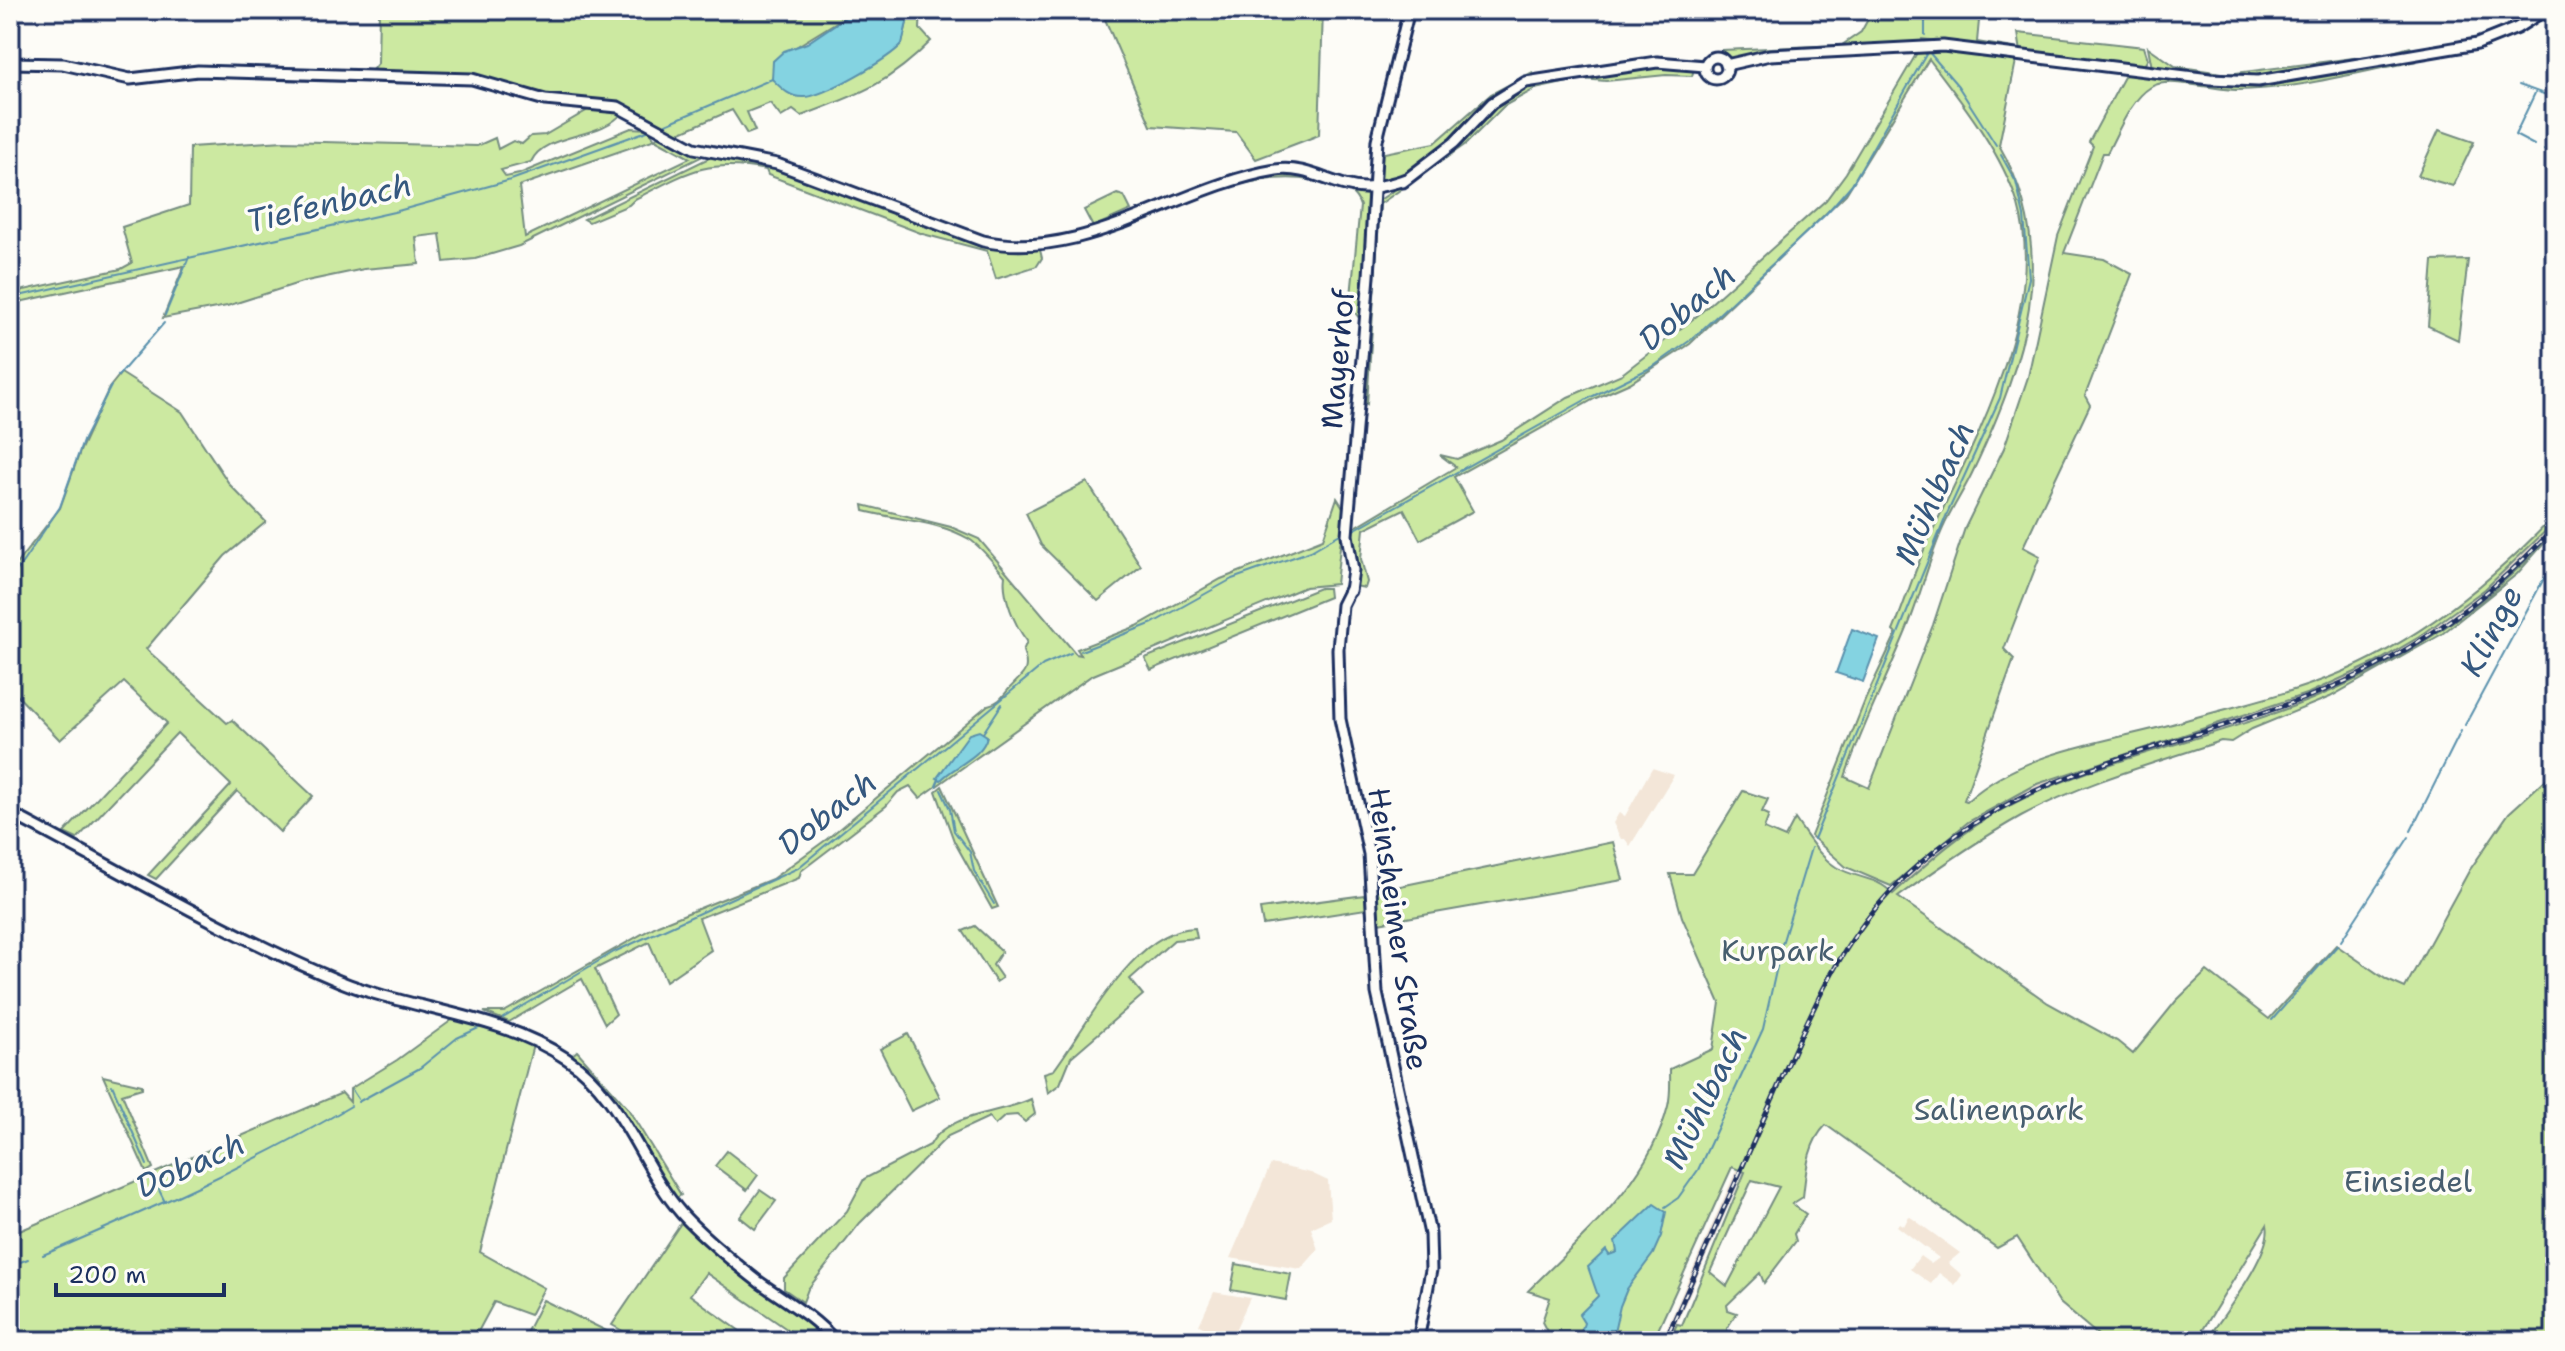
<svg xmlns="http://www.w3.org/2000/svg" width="2565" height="1351" font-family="'Shantell Sans',sans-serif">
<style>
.built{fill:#f3e6d8}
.green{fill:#cce9a1;stroke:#748c80;stroke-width:2;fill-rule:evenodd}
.water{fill:#84d3e1;stroke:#5a91ad;stroke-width:2}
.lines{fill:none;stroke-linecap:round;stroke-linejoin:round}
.stream{stroke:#5a91ad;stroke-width:2}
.secondary-casing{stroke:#1b2f5e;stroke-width:15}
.secondary{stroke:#fdfcf7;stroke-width:9}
.rail-casing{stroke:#1b2f5e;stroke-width:5}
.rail{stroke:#fdfcf7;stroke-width:2;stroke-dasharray:6;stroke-linecap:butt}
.labels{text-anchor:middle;stroke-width:7;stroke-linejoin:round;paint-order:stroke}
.street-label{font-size:30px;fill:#1b2f5e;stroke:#fdfcf7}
.park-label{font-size:30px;fill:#475e6f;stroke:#fdfcf7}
.water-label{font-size:32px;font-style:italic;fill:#35587f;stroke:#fdfcf7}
</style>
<rect width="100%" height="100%" fill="#fdfcf7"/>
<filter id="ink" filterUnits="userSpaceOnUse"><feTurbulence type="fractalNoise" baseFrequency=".0125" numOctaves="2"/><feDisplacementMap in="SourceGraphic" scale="16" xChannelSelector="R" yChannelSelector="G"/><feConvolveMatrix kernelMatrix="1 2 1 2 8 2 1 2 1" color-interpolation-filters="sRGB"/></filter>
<g filter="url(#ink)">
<!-- built -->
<g class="built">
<path d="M 2555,522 L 2555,531 L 2540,548 L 2489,594 L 2423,642 L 2379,668 L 2312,699 L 2039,791 L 1971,828 L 1896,891 L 1783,1082 L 1669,1341 L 1661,1341 L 1796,1034 L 1877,901 L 1892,886 L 1968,822 L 2037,784 L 2309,693 L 2375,663 L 2451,616 Z"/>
<path d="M 1652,768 L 1674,775 L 1630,846 L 1625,839 L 1621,839 L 1613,823 L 1619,813 L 1625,816 Z"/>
<path d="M 1271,1164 L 1311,1173 L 1328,1181 L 1331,1219 L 1311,1228 L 1318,1250 L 1301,1269 L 1230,1258 Z"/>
<path d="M 1909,1216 L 1960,1253 L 1948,1263 L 1962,1275 L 1955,1285 L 1939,1273 L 1931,1284 L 1910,1269 L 1920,1256 L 1931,1264 L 1939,1258 L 1897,1226 L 1899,1223 L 1904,1226 Z"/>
<path d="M 1214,1292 L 1250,1298 L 1230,1341 L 1199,1325 Z"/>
</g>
<!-- green -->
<g class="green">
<path d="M 379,10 L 856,10 L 773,61 L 902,44 L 908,18 L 905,10 L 921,10 L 920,29 L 931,41 C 888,85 857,95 801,116 L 793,110 L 781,117 L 770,103 L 747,112 L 755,131 L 747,134 L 732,110 L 674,135 L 649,118 L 614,103 L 555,99 L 497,81 L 192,68 L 139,77 L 111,73 L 144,74 L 191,66 L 372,70 L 378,63 Z"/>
<path d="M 1101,10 L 1323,10 L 1319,135 L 1256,159 L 1236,132 L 1151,126 Z"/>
<path d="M 1873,10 L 1980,10 L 1977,42 L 2014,48 L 2014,51 L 1925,43 L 1929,40 L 1922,39 L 1921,44 L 1770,52 L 1729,60 L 1719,53 L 1721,50 L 1842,45 L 1861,32 Z"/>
<path d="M 2018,33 L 2144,47 L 2148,59 L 2143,67 L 2021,52 Z"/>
<path d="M 2148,47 L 2175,66 L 2228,74 L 2385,54 L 2410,47 L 2414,51 L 2239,79 L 2152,68 Z"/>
<path d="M 1930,48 L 2017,56 L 1999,145 C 2062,253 2024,363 1974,469 C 1965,489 1952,508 1943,528 C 1929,559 1921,594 1908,626 C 1888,676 1862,726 1845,777 L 1869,788 L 1933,625 L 1965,528 L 2004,448 L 2028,377 L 2058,236 L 2093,146 L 2089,142 L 2126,73 L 2260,84 L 2417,61 C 2358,72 2296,90 2236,90 C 2215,90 2167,76 2151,87 C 2130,100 2119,131 2107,153 L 2103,153 L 2064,253 L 2104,259 L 2132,274 L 2085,396 L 2090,405 L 2023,547 L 2040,556 L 2004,649 L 2014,659 L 1964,800 L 1967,801 C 2028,747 2111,743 2186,720 C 2228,708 2273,698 2314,683 C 2408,650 2487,587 2555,515 L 2555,522 L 2485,589 L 2419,637 L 2375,663 L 2309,693 L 2037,784 L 1968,822 L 1891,886 L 1846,867 L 1811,836 L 1866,698 L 1896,634 L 1893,631 C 1906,600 1916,565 1931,534 C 1974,442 2048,309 2018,205 C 2002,153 1962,102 1929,59 L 1846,194 L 1690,344 L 1630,383 L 1596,398 L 1454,477 L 1473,511 L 1420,540 L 1404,509 L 1364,529 L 1361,559 L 1367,582 L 1365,588 L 1355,586 C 1361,566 1351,549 1352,529 L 1456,467 L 1440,455 L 1457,459 L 1501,440 L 1568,397 L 1622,374 L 1698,315 L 1826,200 L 1846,173 L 1918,51 Z"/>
<path d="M 1655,65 L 1694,69 L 1692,76 L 1666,75 L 1606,81 L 1582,79 L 1535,89 L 1504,106 L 1466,144 L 1380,204 L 1367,404 L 1362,401 L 1378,201 L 1441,159 L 1501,100 L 1528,85 Z"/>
<path d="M 1533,72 L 1406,176 L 1383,182 L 1378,177 L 1379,154 L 1435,143 L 1491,94 Z"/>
<path d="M 607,107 L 623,112 C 602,140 544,132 531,162 L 501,170 L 506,177 L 519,174 L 631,128 L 648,129 L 655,139 L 661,133 L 701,154 L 701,157 L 519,246 L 475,259 L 444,262 L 440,234 L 416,237 L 419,264 L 364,269 L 302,282 L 227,306 L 163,318 L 184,266 L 10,304 L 10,293 L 121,269 L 132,263 L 122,227 L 189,205 L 190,147 L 284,141 L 477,146 L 495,138 L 498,149 L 513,141 L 522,144 L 531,136 L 545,135 L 588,110 ZM 655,139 L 690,158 L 525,237 L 519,186 Z"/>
<path d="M 2439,130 L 2474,142 L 2453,186 L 2418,176 Z"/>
<path d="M 713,156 L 764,162 L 978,242 L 998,248 L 1040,250 L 1042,258 L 1037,266 L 996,279 L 987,251 L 923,234 L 768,175 L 766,170 C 706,158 686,173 635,199 L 629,205 L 589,222 L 584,219 Z"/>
<path d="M 1299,172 L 1367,195 L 1362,322 L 1350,306 L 1360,206 C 1356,192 1346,189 1333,185 C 1261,162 1188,203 1121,228 L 1109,229 L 1251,176 Z"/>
<path d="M 1117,194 L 1124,196 L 1131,210 L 1093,227 L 1084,210 Z"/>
<path d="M 2468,260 L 2458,340 L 2428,326 L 2433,261 Z"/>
<path d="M 121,373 L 182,412 L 230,485 L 266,522 L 225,556 L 146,649 L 227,723 L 232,720 L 313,796 L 280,832 L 237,791 L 156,879 L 148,875 L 231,785 L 177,733 L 77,839 L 64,833 L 167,723 L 124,682 L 60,740 L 10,688 L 10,572 L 60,508 L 81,449 L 109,388 Z"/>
<path d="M 1087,482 L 1141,566 L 1098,601 L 1041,545 L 1026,513 Z"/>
<path d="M 1337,498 L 1344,509 L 1336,584 L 1305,587 L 1091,676 L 920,798 L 910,786 L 898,792 L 886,806 L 801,871 L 799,878 L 699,918 L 711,950 L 666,981 L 649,942 L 595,969 L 616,1014 L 605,1024 L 582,979 L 509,1022 L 484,1012 L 504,1012 L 658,925 L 772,879 L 827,839 L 988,705 C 999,702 1001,699 1008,690 C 1022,674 1031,673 1023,651 L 1027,641 C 1015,626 1002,595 1005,576 C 994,564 983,548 969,539 C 939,521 898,520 864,511 L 863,505 L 951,527 L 979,539 L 1076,654 L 1081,655 L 1077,649 L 1137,626 L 1221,579 L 1323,539 Z"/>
<path d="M 2555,531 L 2517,574 L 2442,634 L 2330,697 L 2252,729 L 2231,742 L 2221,741 C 2154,763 2083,783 2021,816 C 1978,840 1938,868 1898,897 L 2048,1003 L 2117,1041 L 2133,1054 L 2176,1001 L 2207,971 L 2269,1019 L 2336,945 L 2387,980 L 2405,988 L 2469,871 L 2509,813 L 2555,771 L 2555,1341 L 2206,1341 C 2221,1318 2274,1251 2267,1225 L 2196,1341 L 2105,1341 L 2060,1303 L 2017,1237 L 1997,1248 L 1826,1125 C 1807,1144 1806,1172 1803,1197 L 1792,1204 L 1806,1214 L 1794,1234 L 1796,1241 L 1764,1283 L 1760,1273 L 1727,1305 L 1728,1310 L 1737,1313 L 1727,1328 L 1728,1340 L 1739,1341 L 1669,1341 L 1677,1324 L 1682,1325 L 1745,1172 L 1732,1167 L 1653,1341 L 1552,1341 L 1542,1322 L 1550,1298 L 1528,1291 C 1582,1236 1649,1183 1668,1106 C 1671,1094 1670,1080 1670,1069 L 1713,1049 L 1720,1003 L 1682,917 L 1670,874 L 1692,874 L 1743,791 L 1768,799 L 1762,812 L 1769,815 L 1764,829 L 1785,838 L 1795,819 C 1807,836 1818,855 1836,867 C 1856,879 1877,876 1893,894 C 1927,863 1962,831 2003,809 C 2100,757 2211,740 2312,699 C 2404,662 2489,604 2555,531 ZM 1752,1180 L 1779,1187 L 1727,1286 L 1710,1272 Z"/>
<path d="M 1320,588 L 1328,588 L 1329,597 L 1151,670 L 1145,658 Z"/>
<path d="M 942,786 L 998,907 L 992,909 L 954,841 L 936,791 Z"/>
<path d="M 1613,842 L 1623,880 L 1378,923 L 1376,891 Z"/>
<path d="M 1365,895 L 1366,909 L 1263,925 L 1260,909 Z"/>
<path d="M 975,926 L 1002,951 L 993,965 L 1002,978 L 996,982 L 963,931 Z"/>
<path d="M 1195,928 L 1197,938 L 1174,940 L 1130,979 L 1143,995 L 1071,1057 L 1060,1084 L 1048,1093 L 1044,1073 L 1054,1070 C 1088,1025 1134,929 1195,928 Z"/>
<path d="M 456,1017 L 533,1045 L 480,1252 L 544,1288 L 530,1315 L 494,1302 L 473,1341 L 10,1341 L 10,1235 L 342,1093 L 350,1102 L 350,1089 L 397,1060 Z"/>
<path d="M 908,1034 L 940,1097 L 911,1111 L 880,1049 Z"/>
<path d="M 577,1051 L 627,1107 L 681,1195 L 675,1199 L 628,1125 L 570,1057 Z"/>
<path d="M 103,1076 L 142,1085 L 142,1088 L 122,1094 L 153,1168 L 146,1172 Z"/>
<path d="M 1031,1099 L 1035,1114 L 1025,1122 L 1017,1115 L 1005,1116 L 995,1125 L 989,1117 L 948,1136 L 860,1223 L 808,1289 L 803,1302 L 784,1289 L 784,1278 L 847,1211 L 864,1179 L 930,1145 C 946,1113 1004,1113 1031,1099 Z"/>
<path d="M 727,1151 L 758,1175 L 747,1190 L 715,1166 Z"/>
<path d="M 760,1190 L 776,1201 L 755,1229 L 740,1217 Z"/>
<path d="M 683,1220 L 695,1236 L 731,1267 L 798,1311 L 831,1341 L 804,1341 L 706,1273 L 690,1295 L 740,1331 L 768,1333 L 780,1341 L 735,1341 L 735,1336 L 637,1339 L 612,1325 Z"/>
<path d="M 1236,1264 L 1291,1274 L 1286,1300 L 1231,1290 Z"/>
<path d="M 543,1300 L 623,1339 L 622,1341 L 522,1341 Z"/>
</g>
<!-- water -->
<g class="water">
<path d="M 856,10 L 905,10 L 908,18 L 902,44 C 889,59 823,97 804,97 C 790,98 781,88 772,79 L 773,61 L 784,51 L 807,43 Z"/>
<path d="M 1852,629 L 1879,639 L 1863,682 L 1836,673 Z"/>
<path d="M 979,731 L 987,736 C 983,757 955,765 941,780 L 937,778 L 969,734 Z"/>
<path d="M 1654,1204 L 1666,1212 L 1661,1236 L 1653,1254 L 1627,1289 L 1620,1306 L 1613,1337 L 1611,1341 L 1582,1341 L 1579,1338 L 1584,1323 L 1579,1315 L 1598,1296 L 1588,1267 L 1606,1250 L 1609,1255 L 1617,1252 L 1615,1241 Z"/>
</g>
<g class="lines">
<!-- stream -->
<g class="stream">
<path d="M 1925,10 L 1925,35"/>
<path d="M 2519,85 L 2555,98"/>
<path d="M 666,124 L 772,79"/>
<path d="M 2534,145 L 2515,135 L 2535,93"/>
<path d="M 2544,150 L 2555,154"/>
<path d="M 10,298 L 394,212 L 511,180 L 650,130"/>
<path d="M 165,315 L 189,257"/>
<path d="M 118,376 L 164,323"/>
<path d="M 1352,531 L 1585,400 L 1654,366 L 1692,339 L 1825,215 L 1852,184 L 1928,51 L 1958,86 L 1996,145"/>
<path d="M 10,581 L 60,507 L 83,441 L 111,386"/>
<path d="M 1081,651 L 1153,623 L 1232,579 L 1311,551 L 1340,534"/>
<path d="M 2465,725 L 2555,558"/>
<path d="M 983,733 L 1002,704"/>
<path d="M 936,786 L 939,779"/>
<path d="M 941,790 L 950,809 L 954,831 L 970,852 L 974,871 L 994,904"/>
<path d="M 2411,831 L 2461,731"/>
<path d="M 1814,839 L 1947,514 L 2000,398 L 2029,278 L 2024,216 L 2016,182 L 2001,155"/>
<path d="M 2341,941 L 2409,837"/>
<path d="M 503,1018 L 614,952 L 798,868 L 1043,665 L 1071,653"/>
<path d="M 2272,1020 L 2337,946"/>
<path d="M 112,1085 L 147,1165"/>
<path d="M 352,1090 L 358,1099"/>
<path d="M 358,1102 L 420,1068 L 457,1038 L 483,1026"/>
<path d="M 153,1178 L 165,1202"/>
<path d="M 1665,1207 L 1678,1198 L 1698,1170 L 1763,1029 L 1782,944 L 1811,848"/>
<path d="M 43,1255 C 149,1210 251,1165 351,1106"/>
<path d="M 10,1266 L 28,1259"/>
</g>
<defs>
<g id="secondary">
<circle cx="1716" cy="68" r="11"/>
<path d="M 10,63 L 63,64 L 130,79 L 198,71 L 472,79 L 545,100 L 618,107 L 694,148 L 777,164 L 983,241 C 1085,263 1177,186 1276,170 C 1308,165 1335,188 1365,188 C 1376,188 1396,183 1406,179"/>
<path d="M 1726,65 L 1770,55 L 1943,46 L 2210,79 L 2258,81 L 2477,44 L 2517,28 L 2545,10"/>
<path d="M 1403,182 L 1454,143 L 1492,103 L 1526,82 L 1657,62 L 1705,66"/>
<path d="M 1350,589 L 1342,605 L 1338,649 L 1340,719 L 1369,854 L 1377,993 L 1430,1234 L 1431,1270 L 1418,1341"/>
<path d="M 1350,591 L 1353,570 L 1347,535 L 1369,276 L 1377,140 L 1409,10"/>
<path d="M 10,813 C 118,869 226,934 339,981 C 413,1011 499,1013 567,1059 C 623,1095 640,1166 682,1214 C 700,1234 738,1266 759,1282 C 786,1301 813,1316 835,1341"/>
</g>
</defs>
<!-- secondary casing -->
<use href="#secondary" class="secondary-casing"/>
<!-- secondary -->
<use href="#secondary" class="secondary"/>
<defs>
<path id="rail" d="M 1665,1341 C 1699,1263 1734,1185 1769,1107 C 1803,1031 1833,952 1891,891 C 2005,770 2162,753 2310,696 C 2404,660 2487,601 2555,527"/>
</defs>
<!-- rail casing -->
<use href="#rail" class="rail-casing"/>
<!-- rail -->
<use href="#rail" class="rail"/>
</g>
</g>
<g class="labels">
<!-- street labels -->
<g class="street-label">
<text transform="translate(1338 359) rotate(-85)" y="10">Mayerhof</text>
<text transform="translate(1398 929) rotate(82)" y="10">Heinsheimer Straße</text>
</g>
<!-- park labels -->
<g class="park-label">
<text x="1778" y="961">Kurpark</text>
<text x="1999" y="1120">Salinenpark</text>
<text x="2408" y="1192">Einsiedel</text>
</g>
<!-- water labels -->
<g class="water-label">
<text transform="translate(329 203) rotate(-13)" y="11">Tiefenbach</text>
<text transform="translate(1687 307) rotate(-40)" y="11">Dobach</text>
<text transform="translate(1934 493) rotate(-66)" y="11">Mühlbach</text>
<text transform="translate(2491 631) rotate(-62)" y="11">Klinge</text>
<text transform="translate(827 813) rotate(-38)" y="11">Dobach</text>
<text transform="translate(1705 1098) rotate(-64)" y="11">Mühlbach</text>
<text transform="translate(190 1165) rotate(-24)" y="11">Dobach</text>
</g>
</g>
<!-- margin -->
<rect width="2565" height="1351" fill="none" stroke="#fdfcf7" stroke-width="40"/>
<rect x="20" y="20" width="2525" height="1311" fill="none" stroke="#1b2f5e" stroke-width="3" filter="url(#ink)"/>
<!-- scale -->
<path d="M56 1283v12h168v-12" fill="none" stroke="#1b2f5e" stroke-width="4"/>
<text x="68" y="1283" font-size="24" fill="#1b2f5e" stroke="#fdfcf7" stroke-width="6" paint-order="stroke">200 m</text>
</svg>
